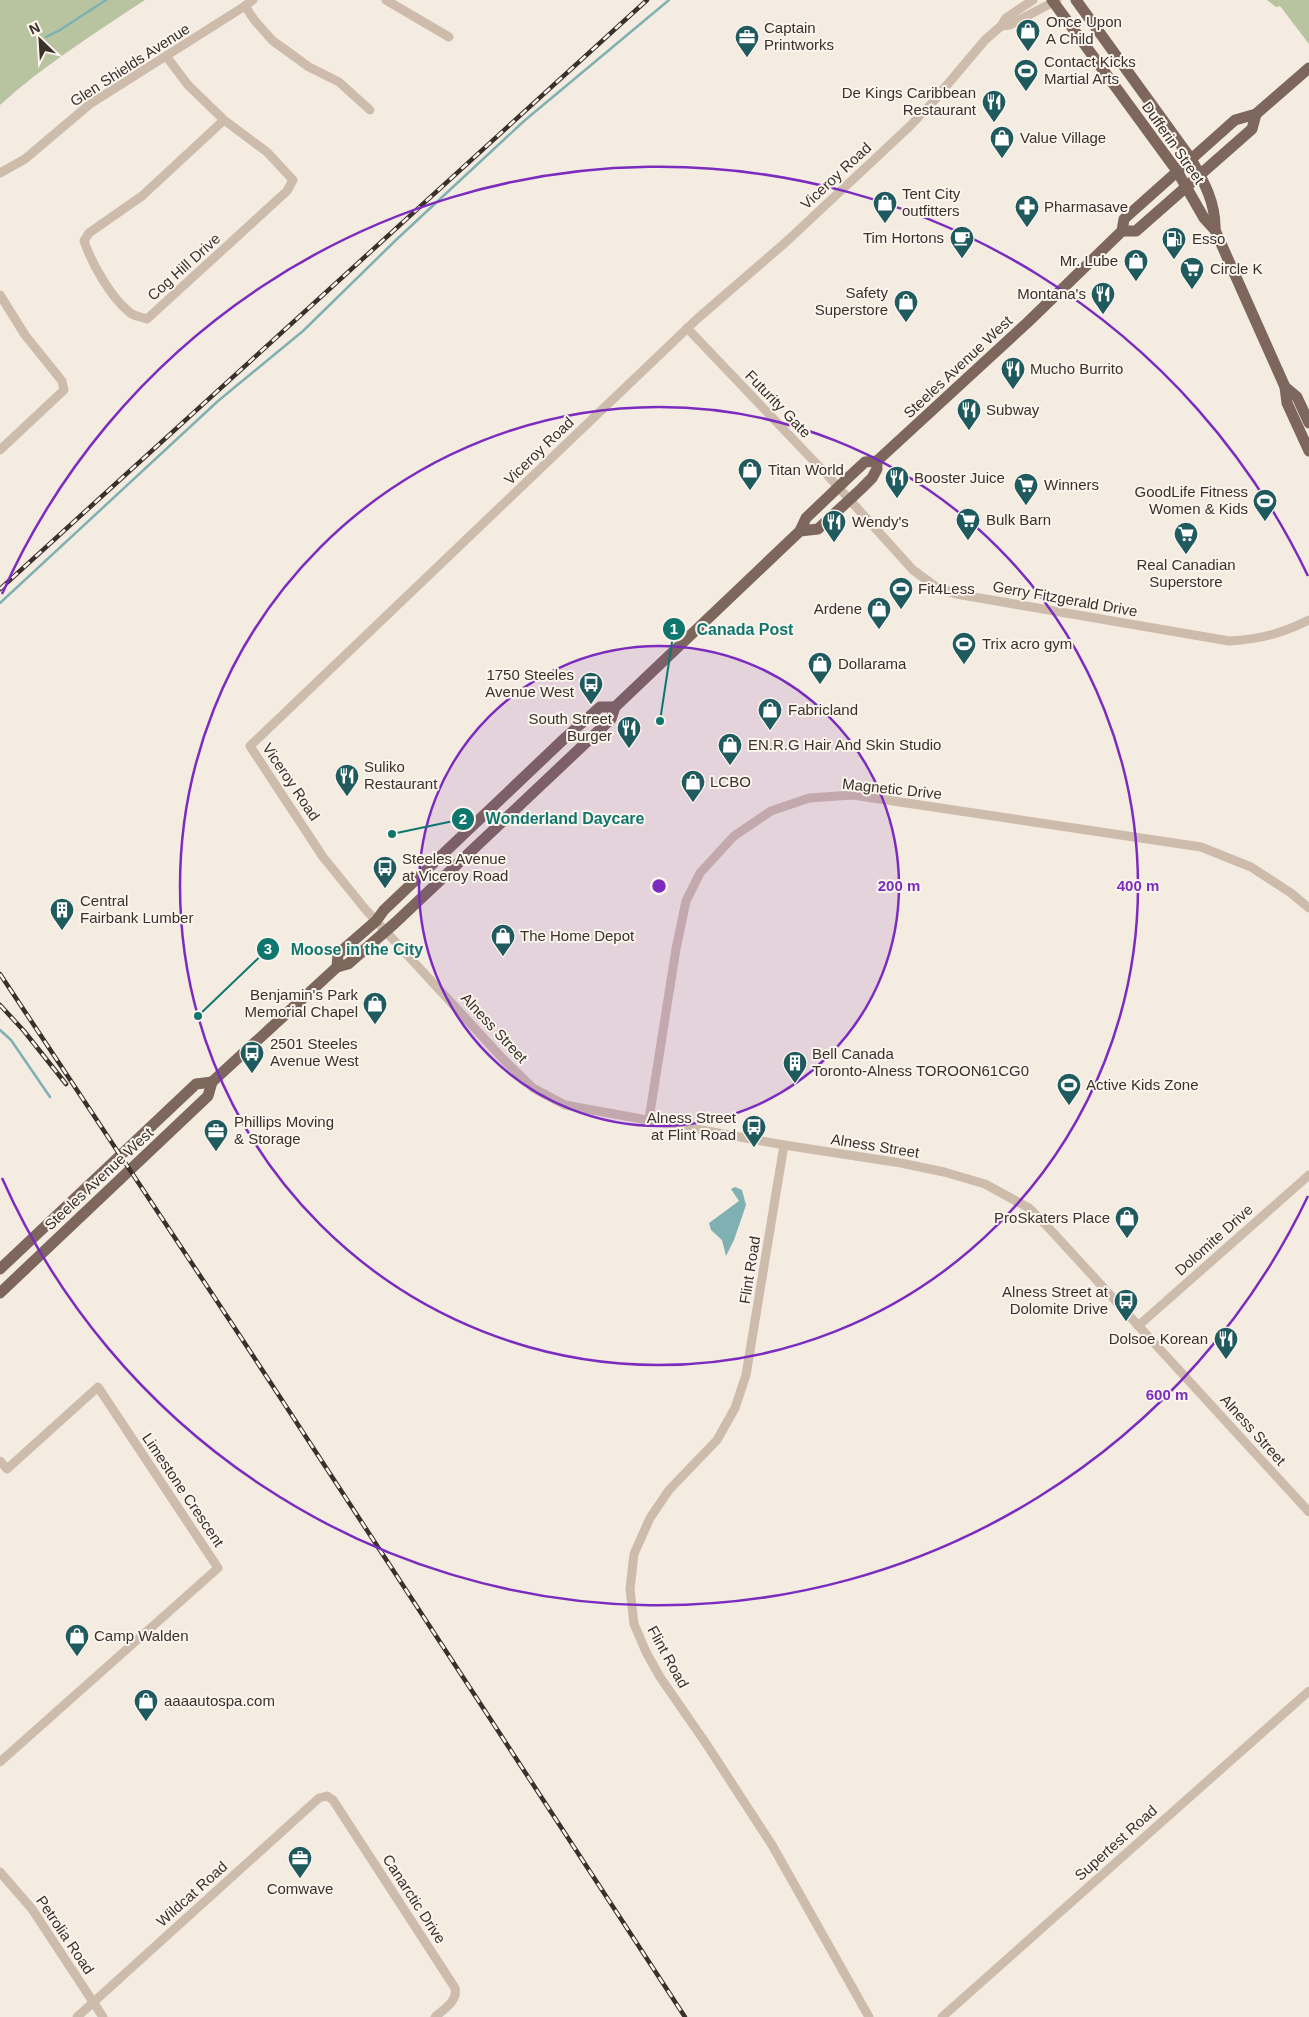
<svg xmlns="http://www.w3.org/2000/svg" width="1309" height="2017" font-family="Arial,sans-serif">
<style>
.green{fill:#b8c4a0}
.water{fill:#7fb0b2}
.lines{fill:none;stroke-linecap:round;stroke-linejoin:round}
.stream{stroke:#7fb0b2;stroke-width:2.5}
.minor{stroke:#cdbbac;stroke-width:9}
.major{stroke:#7d675c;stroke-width:11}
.rail-casing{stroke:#3b302b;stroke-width:4.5}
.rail{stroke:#fbf5ee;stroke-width:2.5;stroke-dasharray:8;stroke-linecap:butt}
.ring{fill:none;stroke:#7b2cbf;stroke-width:2.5}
.labels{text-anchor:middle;stroke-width:4;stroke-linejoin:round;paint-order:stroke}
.poi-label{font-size:15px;fill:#3b302b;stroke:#fbf5ee;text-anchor:start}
.street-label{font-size:15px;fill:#3b302b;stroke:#fbf5ee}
.centre{fill:#7b2cbf;stroke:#fbf5ee;stroke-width:2.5}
.ring-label{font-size:15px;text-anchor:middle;font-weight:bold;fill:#7b2cbf;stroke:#fbf5ee;stroke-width:4;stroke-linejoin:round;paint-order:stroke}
.leader{fill:none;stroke:#0f766e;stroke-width:2}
.callout-dot{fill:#0f766e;stroke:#fbf5ee;stroke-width:2}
.mark-label{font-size:15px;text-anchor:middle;font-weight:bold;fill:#fff}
.callout-label{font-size:16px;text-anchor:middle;font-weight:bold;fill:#0f766e;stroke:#fbf5ee;stroke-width:4;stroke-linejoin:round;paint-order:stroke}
</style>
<rect width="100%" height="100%" fill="#f4ebe1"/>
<!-- green -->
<g class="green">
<path d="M 0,0 L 145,0 C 95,33 44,65 0,105 Z"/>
<path d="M 1267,0 L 1309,0 L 1309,44 L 1280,6 L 1276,7 Z"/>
</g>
<!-- water -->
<path class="water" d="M 735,1187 L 742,1190 L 746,1205 L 734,1240 L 726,1256 L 722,1240 L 711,1230 L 709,1223 L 739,1201 L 731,1189 Z"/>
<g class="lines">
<!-- stream -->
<g class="stream">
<path d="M 46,37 L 60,30 L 106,0"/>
<path d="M 0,603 L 218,401 L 303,331 L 397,239 L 524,121 L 669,0"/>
<path d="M 0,1030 L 11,1040 L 50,1097"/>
</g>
<!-- minor -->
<g class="minor">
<path d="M 386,0 L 449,37"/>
<path d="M 1033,0 L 1006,18 L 1001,26 L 985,40 L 931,104 L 910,126 L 786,242 L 697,319 L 250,746 L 323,857 L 366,910 L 503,1059 L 533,1088 L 565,1105 L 784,1145 L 901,1163 L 944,1172 L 985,1184 L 1029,1208 L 1047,1226 L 1309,1512"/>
<path d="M 245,6 L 255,21 L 273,41 L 309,67 L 339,82 L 370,110"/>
<path d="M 1001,26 L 1010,25 L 1057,0"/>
<path d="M 166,56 L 188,85 L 224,120 L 267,152 L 293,180 L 287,191 L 147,319 C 142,317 133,316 129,312 C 110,296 92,264 84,241 L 89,233 L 142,196 L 224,120"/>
<path d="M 0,173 L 25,159 L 90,104 L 245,6 L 253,0"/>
<path d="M 0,295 L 25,335 L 62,381 L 64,390 L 0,450"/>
<path d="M 687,328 L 830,478 L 913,570 L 935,586 L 956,594 L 1229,641 C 1261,639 1280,634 1309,620"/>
<path d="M 649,1119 L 676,949 L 686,901 L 700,873 L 734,836 L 771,811 L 809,798 L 853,795 L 1201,847 L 1251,867 L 1291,893 L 1309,908"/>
<path d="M 784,1145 L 746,1375 L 735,1408 L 717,1440 L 669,1490 L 650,1518 L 634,1554 L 630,1589 L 634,1624 L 646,1652 L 660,1677 L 705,1742 L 772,1845 L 869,2017"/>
<path d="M 1138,1326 L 1309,1175"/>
<path d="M 0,1461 L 7,1469 L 98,1387 L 218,1568 L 0,1762"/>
<path d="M 0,1872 L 32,1909 L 103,2017"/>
<path d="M 77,2017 L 319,1798 L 327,1796 L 333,1800 L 455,1988 C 458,2001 444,2009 435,2017"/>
<path d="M 942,2017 L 1309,1691"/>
</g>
<!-- major -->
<g class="major">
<path d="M 1052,0 L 1177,171 L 1204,218 L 1215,230 L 1285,387 L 1287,403 L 1309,451"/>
<path d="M 1076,0 L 1191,159 C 1204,182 1216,203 1215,230"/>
<path d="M 1122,231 L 1136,231 L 1252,129 L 1256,114"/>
<path d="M 1285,387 L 1297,397 L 1309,423"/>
<path d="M 800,531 L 818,529 L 861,489 L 872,478 L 877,469 L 877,461"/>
<path d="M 337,967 L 338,954 L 376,921 L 384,910 L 566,737 L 600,707 L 615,707"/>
<path d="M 0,1269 L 196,1084 L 212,1082"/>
<path d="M 0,1293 L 208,1096 L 212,1082 L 337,967 L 348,964 L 395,923 L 611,719 L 615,707 L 800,531 L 806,518 L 850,476 L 865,462 L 877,461 L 1028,322 L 1122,231 L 1124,219 L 1235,120 L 1256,114 L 1309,68"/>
</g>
<defs>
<g id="rail">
<path d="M 0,589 L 647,0"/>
<path d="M 0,974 L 242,1339 L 685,2017"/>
<path d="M 0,1005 L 24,1031 L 66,1084"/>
</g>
</defs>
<!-- rail casing -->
<use href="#rail" class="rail-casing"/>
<!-- rail -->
<use href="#rail" class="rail"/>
</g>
<!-- distance rings -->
<circle cx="659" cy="886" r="240" fill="#7b2cbf" fill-opacity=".12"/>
<g class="ring">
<circle cx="659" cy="886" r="240"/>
<circle cx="659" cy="886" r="479"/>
<path d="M1308 1196A719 719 0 0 1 2 1178M2 594A719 719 0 0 1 1308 576"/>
</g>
<!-- icons -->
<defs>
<symbol id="shop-pin" viewBox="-11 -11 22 30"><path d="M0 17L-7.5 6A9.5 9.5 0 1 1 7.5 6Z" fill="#1f5a5e" stroke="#fbf5ee"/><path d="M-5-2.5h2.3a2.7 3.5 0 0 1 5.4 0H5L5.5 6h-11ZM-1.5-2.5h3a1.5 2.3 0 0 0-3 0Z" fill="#fff"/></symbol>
<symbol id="office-pin" viewBox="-11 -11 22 30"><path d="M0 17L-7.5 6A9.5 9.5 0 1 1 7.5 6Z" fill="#1f5a5e" stroke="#fbf5ee"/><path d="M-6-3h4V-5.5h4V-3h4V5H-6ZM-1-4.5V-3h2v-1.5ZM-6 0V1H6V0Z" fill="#fff"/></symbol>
<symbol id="stadium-pin" viewBox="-11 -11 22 30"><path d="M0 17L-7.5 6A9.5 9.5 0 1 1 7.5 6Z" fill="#1f5a5e" stroke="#fbf5ee"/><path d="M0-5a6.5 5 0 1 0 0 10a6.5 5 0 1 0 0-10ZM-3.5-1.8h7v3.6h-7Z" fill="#fff"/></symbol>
<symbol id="restaurant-pin" viewBox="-11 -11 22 30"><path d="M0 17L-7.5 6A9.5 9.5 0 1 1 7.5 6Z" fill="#1f5a5e" stroke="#fbf5ee"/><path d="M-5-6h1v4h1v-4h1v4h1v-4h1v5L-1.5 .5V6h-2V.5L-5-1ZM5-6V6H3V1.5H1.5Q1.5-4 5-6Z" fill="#fff"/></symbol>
<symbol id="pharmacy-pin" viewBox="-11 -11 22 30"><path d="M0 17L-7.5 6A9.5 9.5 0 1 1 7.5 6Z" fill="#1f5a5e" stroke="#fbf5ee"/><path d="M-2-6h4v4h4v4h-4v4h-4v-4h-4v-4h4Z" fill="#fff"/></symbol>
<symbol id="cafe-pin" viewBox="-11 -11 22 30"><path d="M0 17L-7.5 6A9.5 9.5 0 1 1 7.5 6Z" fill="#1f5a5e" stroke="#fbf5ee"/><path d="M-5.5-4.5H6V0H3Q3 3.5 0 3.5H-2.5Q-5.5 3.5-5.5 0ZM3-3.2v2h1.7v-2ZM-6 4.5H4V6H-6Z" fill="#fff"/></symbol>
<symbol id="fuel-pin" viewBox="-11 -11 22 30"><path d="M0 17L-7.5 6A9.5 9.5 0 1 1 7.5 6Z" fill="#1f5a5e" stroke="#fbf5ee"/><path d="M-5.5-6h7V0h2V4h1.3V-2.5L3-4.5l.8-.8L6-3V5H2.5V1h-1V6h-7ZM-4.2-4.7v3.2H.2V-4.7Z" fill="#fff"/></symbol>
<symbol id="supermarket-pin" viewBox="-11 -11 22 30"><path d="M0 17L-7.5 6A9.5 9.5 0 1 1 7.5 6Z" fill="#1f5a5e" stroke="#fbf5ee"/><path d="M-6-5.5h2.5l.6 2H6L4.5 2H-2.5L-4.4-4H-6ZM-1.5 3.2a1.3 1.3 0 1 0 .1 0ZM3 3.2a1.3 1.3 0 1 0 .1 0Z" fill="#fff"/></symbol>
<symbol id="bus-pin" viewBox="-11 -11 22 30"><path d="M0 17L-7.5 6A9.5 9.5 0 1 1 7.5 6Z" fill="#1f5a5e" stroke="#fbf5ee"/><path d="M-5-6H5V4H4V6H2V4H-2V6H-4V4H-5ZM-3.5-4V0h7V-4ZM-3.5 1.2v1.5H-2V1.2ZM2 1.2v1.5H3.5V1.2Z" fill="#fff"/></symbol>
<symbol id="building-pin" viewBox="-11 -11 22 30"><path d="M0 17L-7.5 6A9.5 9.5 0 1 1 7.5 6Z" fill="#1f5a5e" stroke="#fbf5ee"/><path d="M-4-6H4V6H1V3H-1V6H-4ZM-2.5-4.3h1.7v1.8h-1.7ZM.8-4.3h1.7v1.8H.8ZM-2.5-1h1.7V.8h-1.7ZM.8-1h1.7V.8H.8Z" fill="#fff"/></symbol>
</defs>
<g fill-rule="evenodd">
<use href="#shop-pin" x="1014" y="17" width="28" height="38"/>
<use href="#office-pin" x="733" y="23" width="28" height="38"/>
<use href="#stadium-pin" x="1012" y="57" width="28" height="38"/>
<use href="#restaurant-pin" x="980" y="88" width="28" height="38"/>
<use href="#shop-pin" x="988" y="124" width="28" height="38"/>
<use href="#shop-pin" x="871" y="189" width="28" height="38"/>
<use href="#pharmacy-pin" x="1013" y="193" width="28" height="38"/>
<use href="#cafe-pin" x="948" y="224" width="28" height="38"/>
<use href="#fuel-pin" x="1160" y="225" width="28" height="38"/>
<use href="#shop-pin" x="1122" y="247" width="28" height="38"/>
<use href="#supermarket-pin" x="1178" y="255" width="28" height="38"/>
<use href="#restaurant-pin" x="1089" y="280" width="28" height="38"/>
<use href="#shop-pin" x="892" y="288" width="28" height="38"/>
<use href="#restaurant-pin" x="999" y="355" width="28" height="38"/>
<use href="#restaurant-pin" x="955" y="396" width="28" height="38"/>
<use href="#shop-pin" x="736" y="456" width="28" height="38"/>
<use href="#restaurant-pin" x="883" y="464" width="28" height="38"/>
<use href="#supermarket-pin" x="1012" y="471" width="28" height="38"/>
<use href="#stadium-pin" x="1251" y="487" width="28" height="38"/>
<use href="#supermarket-pin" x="954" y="506" width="28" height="38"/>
<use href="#restaurant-pin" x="820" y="508" width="28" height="38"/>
<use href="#supermarket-pin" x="1172" y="520" width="28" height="38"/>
<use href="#stadium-pin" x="887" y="575" width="28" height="38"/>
<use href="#shop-pin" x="865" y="595" width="28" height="38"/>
<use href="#stadium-pin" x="950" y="630" width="28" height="38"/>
<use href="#shop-pin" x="806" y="650" width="28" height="38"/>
<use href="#bus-pin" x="577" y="670" width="28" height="38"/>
<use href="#shop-pin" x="756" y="696" width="28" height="38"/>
<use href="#restaurant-pin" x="615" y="714" width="28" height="38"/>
<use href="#shop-pin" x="716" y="731" width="28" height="38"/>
<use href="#restaurant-pin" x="333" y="762" width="28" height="38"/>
<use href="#shop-pin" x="679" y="768" width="28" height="38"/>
<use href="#bus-pin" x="371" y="854" width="28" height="38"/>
<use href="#building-pin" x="48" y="896" width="28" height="38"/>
<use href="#shop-pin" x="489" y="922" width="28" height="38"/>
<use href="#shop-pin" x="361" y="990" width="28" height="38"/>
<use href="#bus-pin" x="238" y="1039" width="28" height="38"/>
<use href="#building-pin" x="781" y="1049" width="28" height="38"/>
<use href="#stadium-pin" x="1055" y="1071" width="28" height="38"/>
<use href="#bus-pin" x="740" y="1113" width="28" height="38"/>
<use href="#office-pin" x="202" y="1117" width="28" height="38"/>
<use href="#shop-pin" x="1113" y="1204" width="28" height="38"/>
<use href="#bus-pin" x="1112" y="1287" width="28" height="38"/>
<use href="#restaurant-pin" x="1212" y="1325" width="28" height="38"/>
<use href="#shop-pin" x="63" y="1622" width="28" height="38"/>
<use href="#shop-pin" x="132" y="1687" width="28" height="38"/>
<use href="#office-pin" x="286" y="1844" width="28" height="38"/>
</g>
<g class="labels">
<!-- poi labels -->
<g class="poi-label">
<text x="1046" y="27">Once Upon<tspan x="1046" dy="17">A Child</tspan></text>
<text x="764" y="33">Captain<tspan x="764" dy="17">Printworks</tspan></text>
<text x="1044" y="67">Contact Kicks<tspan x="1044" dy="17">Martial Arts</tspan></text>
<text x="976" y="98" text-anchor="end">De Kings Caribbean<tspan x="976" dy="17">Restaurant</tspan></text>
<text x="1020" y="143">Value Village</text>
<text x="902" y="199">Tent City<tspan x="902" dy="17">outfitters</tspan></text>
<text x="1044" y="212">Pharmasave</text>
<text x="944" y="243" text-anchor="end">Tim Hortons</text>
<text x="1192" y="244">Esso</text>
<text x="1118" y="266" text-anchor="end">Mr. Lube</text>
<text x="1210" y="274">Circle K</text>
<text x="888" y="298" text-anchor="end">Safety<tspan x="888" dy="17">Superstore</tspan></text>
<text x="1086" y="299" text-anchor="end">Montana's</text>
<text x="1030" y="374">Mucho Burrito</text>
<text x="986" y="415">Subway</text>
<text x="768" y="475">Titan World</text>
<text x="914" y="483">Booster Juice</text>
<text x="1044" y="490">Winners</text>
<text x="1248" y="497" text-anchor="end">GoodLife Fitness<tspan x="1248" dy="17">Women &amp; Kids</tspan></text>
<text x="986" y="525">Bulk Barn</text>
<text x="852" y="527">Wendy's</text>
<text x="1186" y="570" text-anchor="middle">Real Canadian<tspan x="1186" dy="17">Superstore</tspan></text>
<text x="918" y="594">Fit4Less</text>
<text x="862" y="614" text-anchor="end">Ardene</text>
<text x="982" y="649">Trix acro gym</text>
<text x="838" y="669">Dollarama</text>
<text x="574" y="680" text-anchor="end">1750 Steeles<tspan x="574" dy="17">Avenue West</tspan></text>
<text x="788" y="715">Fabricland</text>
<text x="612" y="724" text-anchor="end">South Street<tspan x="612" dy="17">Burger</tspan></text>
<text x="748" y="750">EN.R.G Hair And Skin Studio</text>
<text x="364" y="772">Suliko<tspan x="364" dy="17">Restaurant</tspan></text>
<text x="710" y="787">LCBO</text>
<text x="402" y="864">Steeles Avenue<tspan x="402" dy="17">at Viceroy Road</tspan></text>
<text x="80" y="906">Central<tspan x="80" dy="17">Fairbank Lumber</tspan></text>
<text x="520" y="941">The Home Depot</text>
<text x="358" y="1000" text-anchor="end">Benjamin's Park<tspan x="358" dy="17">Memorial Chapel</tspan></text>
<text x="270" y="1049">2501 Steeles<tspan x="270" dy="17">Avenue West</tspan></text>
<text x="812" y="1059">Bell Canada<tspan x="812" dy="17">Toronto-Alness TOROON61CG0</tspan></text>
<text x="1086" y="1090">Active Kids Zone</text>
<text x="736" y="1123" text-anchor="end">Alness Street<tspan x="736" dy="17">at Flint Road</tspan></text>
<text x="234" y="1127">Phillips Moving<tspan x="234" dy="17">&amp; Storage</tspan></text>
<text x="1110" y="1223" text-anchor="end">ProSkaters Place</text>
<text x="1108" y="1297" text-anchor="end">Alness Street at<tspan x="1108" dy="17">Dolomite Drive</tspan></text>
<text x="1208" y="1344" text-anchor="end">Dolsoe Korean</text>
<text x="94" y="1641">Camp Walden</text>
<text x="164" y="1706">aaaautospa.com</text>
<text x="300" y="1894" text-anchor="middle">Comwave</text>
</g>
<!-- street labels -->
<g class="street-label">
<text transform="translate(130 65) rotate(-33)" y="5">Glen Shields Avenue</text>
<text transform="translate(1173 143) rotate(55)" y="5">Dufferin Street</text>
<text transform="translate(836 176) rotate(-43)" y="5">Viceroy Road</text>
<text transform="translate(184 267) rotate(-42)" y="5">Cog Hill Drive</text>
<text transform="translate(958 367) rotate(-43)" y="5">Steeles Avenue West</text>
<text transform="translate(778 404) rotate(46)" y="5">Futurity Gate</text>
<text transform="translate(539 451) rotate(-44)" y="5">Viceroy Road</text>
<text transform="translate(1065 599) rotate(10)" y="5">Gerry Fitzgerald Drive</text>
<text transform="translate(291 782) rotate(56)" y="5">Viceroy Road</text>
<text transform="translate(892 789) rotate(6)" y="5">Magnetic Drive</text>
<text transform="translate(494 1028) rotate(47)" y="5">Alness Street</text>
<text transform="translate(875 1146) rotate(9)" y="5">Alness Street</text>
<text transform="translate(99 1179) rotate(-43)" y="5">Steeles Avenue West</text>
<text transform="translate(1214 1240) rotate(-42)" y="5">Dolomite Drive</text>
<text transform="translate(750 1270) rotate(-81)" y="5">Flint Road</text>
<text transform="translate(1253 1430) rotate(48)" y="5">Alness Street</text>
<text transform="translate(183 1490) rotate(56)" y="5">Limestone Crescent</text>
<text transform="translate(668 1657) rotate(61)" y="5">Flint Road</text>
<text transform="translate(1116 1843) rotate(-42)" y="5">Supertest Road</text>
<text transform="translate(192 1894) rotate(-42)" y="5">Wildcat Road</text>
<text transform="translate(414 1899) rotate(57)" y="5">Canarctic Drive</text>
<text transform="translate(65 1935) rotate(56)" y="5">Petrolia Road</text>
</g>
</g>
<circle cx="659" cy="886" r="8" class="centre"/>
<g class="ring-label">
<text x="899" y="891">200 m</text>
<text x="1138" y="891">400 m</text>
<text x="1167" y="1400">600 m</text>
</g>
<!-- callouts -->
<path class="leader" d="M660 721L674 629M392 834L463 819M198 1016L268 949"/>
<g class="callout-dot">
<circle cx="660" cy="721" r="5"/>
<circle cx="392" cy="834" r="5"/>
<circle cx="198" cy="1016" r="5"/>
<circle cx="674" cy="629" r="12"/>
<circle cx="463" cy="819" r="12"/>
<circle cx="268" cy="949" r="12"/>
</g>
<g class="mark-label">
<text x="674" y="634">1</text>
<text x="463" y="824">2</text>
<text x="268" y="954">3</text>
</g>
<g class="callout-label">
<text x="745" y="635">Canada Post</text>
<text x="565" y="824">Wonderland Daycare</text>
<text x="357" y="955">Moose in the City</text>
</g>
<!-- north arrow -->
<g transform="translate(40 40) rotate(335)" stroke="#fbf5ee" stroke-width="4" paint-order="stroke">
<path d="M0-4L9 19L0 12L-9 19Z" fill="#3b302b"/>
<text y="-8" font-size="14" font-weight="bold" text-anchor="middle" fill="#3b302b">N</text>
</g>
</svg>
